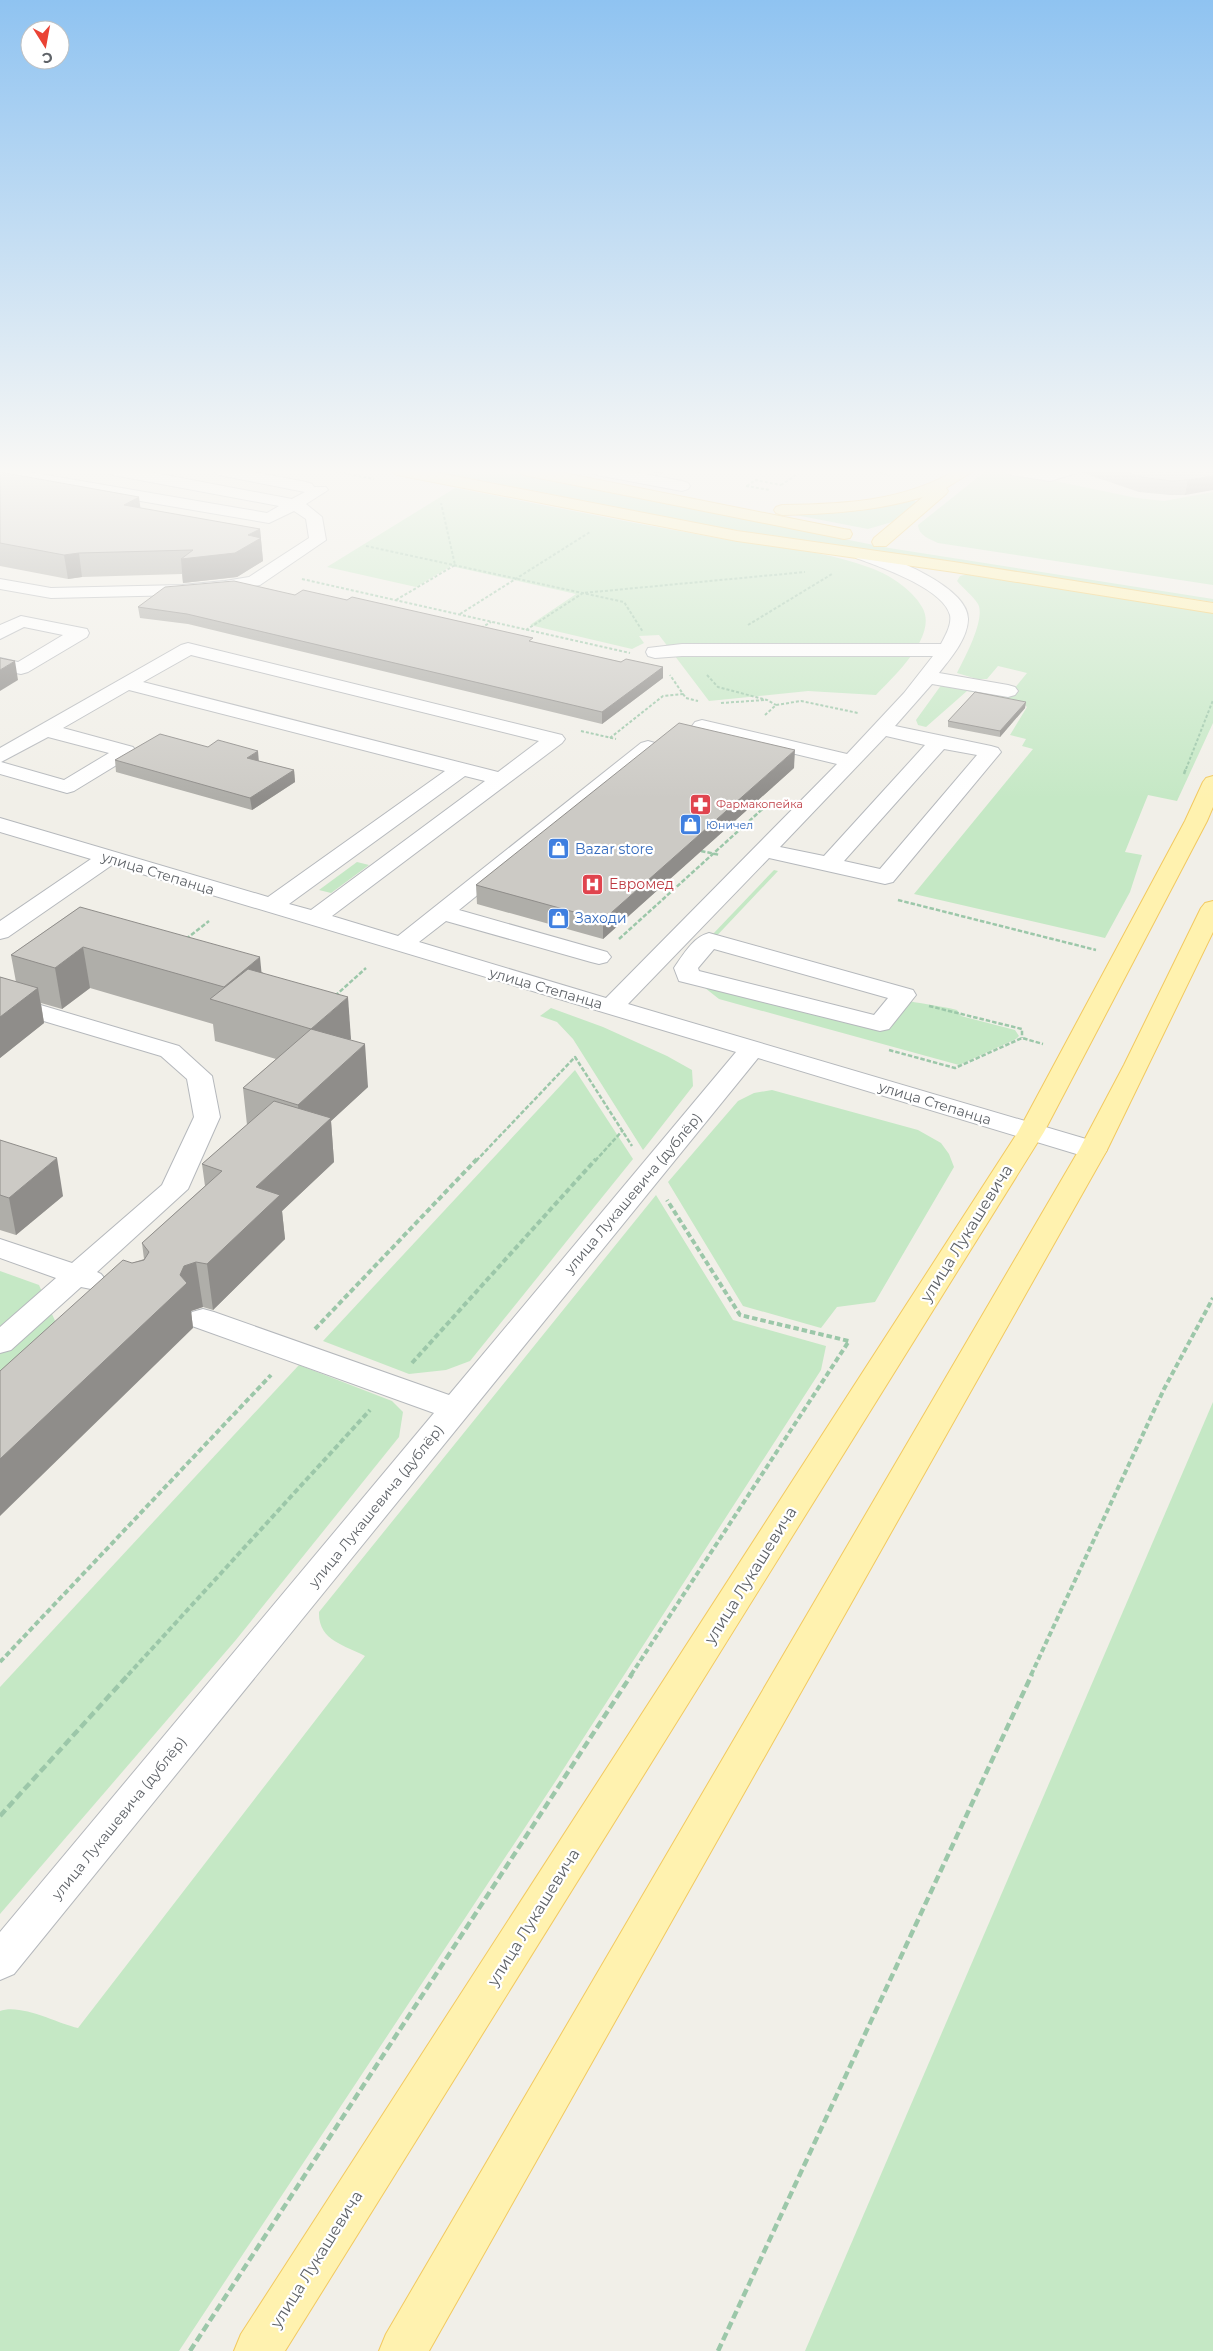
<svg xmlns="http://www.w3.org/2000/svg" width="1213" height="2351" font-family="Montserrat,sans-serif">
<style>
.green{fill:#c5e8c5}
.lines{fill:none;stroke-linecap:round;stroke-linejoin:round}
.minor-casing{stroke:#b5b8bc;stroke-width:2}
.major-casing{stroke:#f2c960;stroke-width:2}
.path-far3{stroke:#9cc7a9;stroke-width:2;stroke-dasharray:3 2;stroke-linecap:butt}
.path-far2{stroke:#9cc7a9;stroke-width:2.5;stroke-dasharray:4.5 2;stroke-linecap:butt}
.path-far1{stroke:#9cc7a9;stroke-width:4;stroke-dasharray:5.5 3;stroke-linecap:butt}
.path{stroke:#9cc7a9;stroke-width:4.5;stroke-dasharray:8 4;stroke-linecap:butt}
.minor{fill:#fff;fill-rule:evenodd}
.major{fill:#fff2af;fill-rule:evenodd}
.wall{fill:#afaea9}
.shaded-wall{fill:#8f8d8a}
.building{fill:#cccac5;stroke:#8f8d8a}
.labels{text-anchor:middle;stroke-width:4.5;stroke-linejoin:round;paint-order:stroke}
.far-health-label{font-size:11px;fill:#be3a42;stroke:#fff;text-anchor:start}
.far-shop-label{font-size:11px;fill:#366cbe;stroke:#fff;text-anchor:start}
.shop-label{font-size:14px;fill:#366cbe;stroke:#fff;text-anchor:start}
.street-label{font-size:14px;fill:#5f6368;stroke:#fff}
.health-label{font-size:14px;fill:#be3a42;stroke:#fff;text-anchor:start}
.near-street-label{font-size:16px;fill:#5f6368;stroke:#fff}
</style>
<rect width="100%" height="100%" fill="#f1efe8"/>
<!-- green -->
<g class="green">
<path d="M 420,470 L 495,470 L 889,548 L 1213,599 L 1213,602 L 745,532 Z"/>
<path d="M 987,470 L 1017,473 L 1137,498 L 1164,501 L 1213,492 L 1213,585 L 938,543 C 930,539 919,536 918,525 Z"/>
<path d="M 455,488 C 540,504 626,522 712,537 C 763,546 819,549 868,567 C 887,573 912,589 922,607 C 939,635 894,676 876,695 L 808,691 L 709,701 L 659,635 L 639,636 L 644,643 L 632,649 L 530,625 L 576,594 L 451,566 L 416,587 L 327,567 Z"/>
<path d="M 914,500 L 917,503 L 892,522 L 868,529 L 780,512 L 873,508 Z"/>
<path d="M 968,574 L 1213,611 L 1213,723 L 1177,801 L 1148,795 L 1125,852 L 1142,855 L 1130,892 L 1105,938 L 914,894 L 1033,749 L 1022,746 L 1026,739 L 1010,735 L 1027,707 L 1020,701 L 967,691 L 926,727 L 918,725 L 916,720 L 942,684 L 1014,689 L 1027,673 L 998,666 L 987,679 L 977,679 L 957,673 C 964,659 986,619 978,604 C 973,596 963,588 957,581 L 960,576 Z"/>
<path d="M 357,862 L 369,865 L 331,893 L 319,890 Z"/>
<path d="M 774,870 L 778,871 L 709,944 L 691,957 Z"/>
<path d="M 700,984 L 879,1024 L 901,999 C 919,1004 938,1005 957,1010 L 961,1016 L 1015,1030 L 1019,1036 L 1016,1039 L 959,1065 L 719,999 Z"/>
<path d="M 551,1008 L 603,1027 L 667,1056 L 692,1070 L 693,1086 L 643,1150 L 573,1039 L 557,1022 L 540,1016 Z"/>
<path d="M 575,1070 L 633,1159 L 470,1361 L 446,1370 L 409,1374 L 323,1341 Z"/>
<path d="M 772,1090 L 918,1130 L 941,1143 L 949,1154 L 954,1167 L 875,1302 L 837,1307 L 821,1328 L 743,1306 L 668,1182 L 738,1101 L 754,1093 Z"/>
<path d="M 656,1195 L 733,1320 L 826,1346 L 821,1370 L 557,1779 L 179,2351 L 0,2351 L 0,2011 C 20,2003 57,2023 78,2028 L 365,1656 C 345,1645 318,1641 319,1612 Z"/>
<path d="M 0,1271 L 39,1285 L 60,1332 L 0,1398 Z"/>
<path d="M 299,1365 L 392,1401 L 403,1412 L 399,1437 L 235,1641 L 0,1914 L 0,1687 Z"/>
<path d="M 1213,1402 L 1213,2351 L 805,2351 Z"/>
</g>
<g class="lines">
<defs>
<g id="minor">
<path d="M 0,470 L 17,470 L 267,513 L 279,506 L 113,475 L 105,470 L 139,470 L 292,499 L 305,492 L 219,475 L 211,470 L 244,470 L 306,482 L 312,484 L 314,487 L 326,487 L 328,490 L 306,504 L 322,517 L 326,540 L 260,585 L 225,591 L 182,595 L 51,598 L 0,589 L 0,579 L 51,588 L 182,585 L 225,581 L 249,577 L 309,538 L 306,519 L 294,511 L 269,523 L 0,477 Z"/>
<path d="M 589,470 L 623,470 L 682,481 L 688,483 L 690,486 L 688,489 L 682,491 L 597,475 Z"/>
<path d="M 1003,470 L 1079,470 L 1077,473 L 1050,481 L 1011,475 Z"/>
<path d="M 862,549 C 888,555 970,587 968,620 C 967,640 950,659 939,673 L 1008,685 L 1015,687 L 1018,691 L 1015,695 L 1008,697 L 932,684 L 895,726 L 991,746 L 998,748 L 1001,752 L 893,882 L 885,884 L 769,858 L 628,1004 L 1103,1144 L 1107,1150 L 1103,1156 L 1093,1158 L 1083,1156 L 758,1058 L 14,1974 L 0,1980 L 0,1932 L 434,1413 L 192,1326 L 188,1319 L 192,1312 L 203,1309 L 214,1312 L 449,1395 L 736,1052 L 112,865 L 8,937 L 0,939 L 0,921 L 91,859 L 0,832 L 0,818 L 268,897 L 445,771 L 129,690 L 63,728 L 133,747 L 136,751 L 133,755 L 74,791 L 67,793 L 0,774 L 0,748 L 181,645 L 188,643 L 562,735 L 565,739 L 562,743 L 332,916 L 398,936 L 641,743 L 648,741 L 655,743 L 658,747 L 655,751 L 459,910 L 607,952 L 611,957 L 607,962 L 599,964 L 591,962 L 446,921 L 419,942 L 606,998 L 837,764 L 695,730 L 692,726 L 695,722 L 702,720 L 847,754 L 904,693 L 933,656 L 682,656 L 655,658 L 648,656 L 646,652 L 648,648 L 682,644 L 941,644 C 945,636 952,625 950,615 C 943,588 880,567 856,558 L 853,554 L 856,550 ZM 191,655 L 539,741 L 498,772 L 143,682 ZM 886,736 L 925,745 L 824,856 L 780,847 ZM 48,737 L 109,753 L 64,780 L 1,762 ZM 944,749 L 977,755 L 880,869 L 844,861 ZM 465,776 L 485,781 L 311,910 L 289,904 Z"/>
<path d="M 21,616 L 87,629 L 89,633 L 87,637 L 28,672 L 21,674 L 0,670 L 0,658 L 18,662 L 63,635 L 24,627 L 0,639 L 0,625 Z"/>
<path d="M 709,933 L 913,990 L 916,995 L 889,1029 L 880,1031 L 679,981 L 674,968 C 683,955 693,937 709,933 ZM 714,949 L 888,998 L 874,1015 L 699,971 L 698,968 Z"/>
<path d="M 0,993 L 179,1046 L 212,1076 L 220,1117 L 188,1189 L 97,1272 L 101,1274 L 106,1280 L 101,1286 L 91,1289 L 81,1287 L 11,1350 L 0,1353 L 0,1327 L 56,1278 L 0,1258 L 0,1239 L 72,1263 L 162,1185 L 194,1117 L 187,1079 L 161,1056 L 0,1008 Z"/>
</g>
<g id="major">
<path d="M 389,470 L 423,470 L 737,531 L 954,562 L 1213,603 L 1213,613 L 954,572 L 737,541 L 397,475 Z"/>
<path d="M 516,470 L 549,470 L 844,529 L 850,530 L 852,534 L 850,538 L 844,539 L 524,475 Z"/>
<path d="M 956,470 L 975,470 L 946,488 L 948,491 L 946,494 L 886,546 L 874,546 L 872,542 L 874,538 L 923,497 C 877,511 830,514 782,515 L 776,513 L 774,510 L 776,507 L 782,505 C 842,504 903,502 956,470 Z"/>
<path d="M 1213,776 L 1213,807 L 1207,821 L 1044,1132 L 285,2351 L 234,2351 L 241,2334 L 1018,1132 L 1185,821 L 1203,782 L 1206,778 Z"/>
<path d="M 1213,901 L 1213,932 L 1107,1150 L 429,2351 L 379,2351 L 386,2334 L 1079,1150 L 1124,1065 L 1201,908 L 1205,903 Z"/>
</g>
</defs>
<!-- minor casing -->
<use href="#minor" class="minor-casing"/>
<!-- major casing -->
<use href="#major" class="major-casing"/>
<!-- path-far3 -->
<g class="path-far3">
<path d="M 865,470 L 890,475"/>
<path d="M 334,471 L 374,479"/>
<path d="M 781,485 L 799,473"/>
<path d="M 746,486 L 770,490"/>
<path d="M 747,486 L 755,480 L 781,485"/>
<path d="M 366,546 L 624,602 L 643,632"/>
<path d="M 302,579 L 630,653"/>
<path d="M 396,600 L 455,565 L 441,503"/>
<path d="M 460,614 L 590,532"/>
<path d="M 748,625 L 832,574"/>
<path d="M 481,628 L 491,622"/>
<path d="M 526,630 L 583,593 L 805,572"/>
<path d="M 707,675 L 718,687 L 767,700 L 776,705"/>
<path d="M 683,694 L 686,698 L 698,701"/>
<path d="M 721,703 L 765,700"/>
<path d="M 765,715 L 776,705 L 801,701 L 858,713"/>
<path d="M 581,731 L 616,739"/>
<path d="M 610,738 L 663,696 L 683,694 L 670,675"/>
<path d="M 1186,769 L 1213,700"/>
</g>
<!-- path-far2 -->
<g class="path-far2">
<path d="M 1184,774 L 1186,768"/>
<path d="M 701,851 L 720,855"/>
<path d="M 898,900 L 1096,950"/>
<path d="M 186,939 L 209,921"/>
<path d="M 619,939 L 768,804"/>
<path d="M 335,996 L 366,968"/>
<path d="M 929,1006 L 1022,1029 L 1022,1038"/>
<path d="M 889,1050 L 955,1068 L 1022,1038 L 1043,1044"/>
<path d="M 476,1161 L 575,1057 L 632,1146"/>
<path d="M 595,1161 L 623,1130"/>
</g>
<!-- path-far1 -->
<g class="path-far1">
<path d="M 315,1329 L 477,1159"/>
<path d="M 412,1363 L 596,1159"/>
<path d="M 0,1662 L 271,1375"/>
<path d="M 128,1675 L 370,1410"/>
<path d="M 631,1675 L 849,1341 L 740,1315 L 667,1200"/>
<path d="M 1031,1675 L 1164,1389 L 1213,1298"/>
</g>
<!-- path -->
<g class="path">
<path d="M 0,1816 L 129,1674"/>
<path d="M 190,2351 L 632,1674"/>
<path d="M 718,2351 L 1032,1674"/>
</g>
<!-- minor -->
<use href="#minor" class="minor"/>
<!-- major -->
<use href="#major" class="major"/>
</g>
<!-- wall -->
<g class="wall">
<path d="M 643,470 L 666,470 L 661,474 Z"/>
<path d="M 1080,470 L 1213,470 L 1185,495 L 1170,495 L 1139,492 L 1080,472 Z"/>
<path d="M 0,472 L 140,508 L 260,529 L 263,561 L 237,577 L 183,583 L 182,574 L 82,577 L 68,579 L 0,566 Z"/>
<path d="M 295,595 L 533,642 L 621,662 L 663,667 L 663,678 L 602,724 L 188,624 L 140,618 L 138,607 Z"/>
<path d="M 1025,708 L 1000,737 L 948,727 L 948,721 Z"/>
<path d="M 115,760 L 259,761 L 294,770 L 295,782 L 252,810 L 116,772 Z"/>
<path d="M 794,768 L 603,939 L 477,904 L 476,885 Z"/>
<path d="M 80,907 L 262,972 L 351,1039 L 350,1040 L 368,1087 L 331,1121 L 334,1162 L 282,1211 L 285,1239 L 213,1310 L 203,1307 L 191,1311 L 193,1328 L 132,1263 L 144,1259 L 142,1243 L 205,1186 L 202,1164 L 247,1125 L 243,1088 L 276,1059 L 215,1041 L 213,1024 L 90,988 L 62,1009 L 41,1003 L 44,1023 L 0,1058 L 0,977 L 16,982 L 11,955 Z"/>
<path d="M 0,1140 L 63,1196 L 16,1235 L 0,1230 Z"/>
</g>
<!-- shaded-wall -->
<g class="shaded-wall">
<path d="M 661,470 L 666,470 L 661,474 Z"/>
<path d="M 1213,476 L 1213,490 L 1185,495 L 1188,480 Z"/>
<path d="M 139,497 L 142,520 L 124,505 Z"/>
<path d="M 260,529 L 263,561 L 237,577 L 183,583 L 181,559 L 248,535 Z"/>
<path d="M 79,553 L 82,577 L 68,579 L 64,555 Z"/>
<path d="M 15,661 L 18,680 L 0,691 L 0,670 Z"/>
<path d="M 663,667 L 663,678 L 602,724 L 602,712 Z"/>
<path d="M 1026,702 L 1025,708 L 1000,737 L 1000,731 Z"/>
<path d="M 795,750 L 794,768 L 603,939 L 603,920 Z"/>
<path d="M 258,751 L 259,763 L 247,758 Z"/>
<path d="M 294,770 L 295,782 L 252,810 L 250,798 Z"/>
<path d="M 83,947 L 90,988 L 62,1009 L 55,968 Z"/>
<path d="M 260,957 L 264,998 L 226,1004 L 224,987 Z"/>
<path d="M 38,988 L 44,1023 L 0,1058 L 0,1017 Z"/>
<path d="M 348,997 L 351,1039 L 315,1071 L 311,1029 Z"/>
<path d="M 365,1044 L 368,1087 L 331,1121 L 334,1162 L 282,1211 L 285,1239 L 213,1310 L 207,1264 L 256,1187 L 302,1145 L 298,1105 Z"/>
<path d="M 57,1158 L 63,1196 L 16,1235 L 9,1198 Z"/>
<path d="M 196,1262 L 203,1307 L 191,1311 L 193,1328 L 0,1516 L 0,1459 L 184,1266 Z"/>
</g>
<!-- building -->
<g class="building">
<path d="M 1120,470 L 1213,470 L 1213,476 L 1188,480 L 1172,481 L 1141,477 Z"/>
<path d="M 0,472 L 139,497 L 124,505 L 260,529 L 248,535 L 261,538 L 235,553 L 181,559 L 193,550 L 79,553 L 64,555 L 0,543 Z"/>
<path d="M 234,581 L 295,595 L 303,590 L 347,600 L 352,597 L 533,638 L 529,641 L 621,662 L 626,659 L 663,667 L 602,712 L 187,614 L 138,607 L 165,587 Z"/>
<path d="M 0,658 L 15,661 L 0,670 Z"/>
<path d="M 975,692 L 1026,702 L 1000,731 L 948,721 Z"/>
<path d="M 679,723 L 795,750 L 603,920 L 476,885 Z"/>
<path d="M 160,734 L 208,747 L 218,740 L 258,751 L 247,758 L 294,770 L 250,798 L 115,760 Z"/>
<path d="M 80,907 L 260,957 L 224,987 L 83,947 L 55,968 L 11,955 Z"/>
<path d="M 248,969 L 348,997 L 311,1029 L 210,999 Z"/>
<path d="M 0,977 L 38,988 L 0,1017 Z"/>
<path d="M 311,1029 L 365,1044 L 298,1105 L 243,1088 Z"/>
<path d="M 274,1101 L 331,1118 L 256,1187 L 280,1195 L 207,1264 L 196,1262 L 184,1266 L 180,1275 L 187,1283 L 0,1459 L 0,1371 L 123,1260 L 132,1263 L 144,1260 L 149,1252 L 142,1243 L 222,1171 L 202,1164 Z"/>
<path d="M 0,1140 L 57,1158 L 9,1198 L 0,1195 Z"/>
</g>
<!-- sky -->
<linearGradient id="sky" x2="0" y2="1"><stop stop-color="#8fc3f1"/><stop offset="0.59" stop-color="#f9f8f5"/><stop offset="1" stop-color="#f9f8f5" stop-opacity="0"/></linearGradient>
<rect width="1213" height="799" fill="url(#sky)"/>
<!-- icons -->
<defs>
<symbol id="pharmacy-square" viewBox="-11 -11 22 22"><rect x="-9" y="-9" width="18" height="18" rx="4" fill="#e0444e" stroke="#fff"/><path d="M-2-6h4v4h4v4h-4v4h-4v-4h-4v-4h4Z" fill="#fff"/></symbol>
<symbol id="shop-square" viewBox="-11 -11 22 22"><rect x="-9" y="-9" width="18" height="18" rx="4" fill="#3f7fe0" stroke="#fff"/><path d="M-5-2.5h2.3a2.7 3.5 0 0 1 5.4 0H5L5.5 6h-11ZM-1.5-2.5h3a1.5 2.3 0 0 0-3 0Z" fill="#fff"/></symbol>
<symbol id="hospital-square" viewBox="-11 -11 22 22"><rect x="-9" y="-9" width="18" height="18" rx="4" fill="#e0444e" stroke="#fff"/><path d="M-5-5h3v3.5h4V-5h3V5h-3V1.5h-4V5h-3Z" fill="#fff"/></symbol>
</defs>
<g fill-rule="evenodd">
<use href="#pharmacy-square" x="688" y="792" width="25" height="25"/>
<use href="#shop-square" x="678" y="812" width="25" height="25"/>
<use href="#shop-square" x="546" y="836" width="25" height="25"/>
<use href="#hospital-square" x="580" y="872" width="25" height="25"/>
<use href="#shop-square" x="546" y="906" width="25" height="25"/>
</g>
<g class="labels">
<!-- far-health labels -->
<g class="far-health-label">
<text x="716" y="808">Фармакопейка</text>
</g>
<!-- far-shop labels -->
<g class="far-shop-label">
<text x="706" y="829">Юничел</text>
</g>
<!-- shop labels -->
<g class="shop-label">
<text x="575" y="854">Bazar store</text>
<text x="575" y="923">Заходи</text>
</g>
<!-- street labels -->
<g class="street-label">
<text transform="translate(158 873) rotate(17)" y="5">улица Степанца</text>
<text transform="translate(546 988) rotate(16)" y="5">улица Степанца</text>
<text transform="translate(935 1103) rotate(17)" y="5">улица Степанца</text>
<text transform="translate(633 1193) rotate(-50)" y="5">улица Лукашевича (дублёр)</text>
<text transform="translate(376 1506) rotate(-51)" y="5">улица Лукашевича (дублёр)</text>
<text transform="translate(119 1818) rotate(-51)" y="5">улица Лукашевича (дублёр)</text>
</g>
<!-- health labels -->
<g class="health-label">
<text x="609" y="889">Евромед</text>
</g>
<!-- near-street labels -->
<g class="near-street-label">
<text transform="translate(966 1233) rotate(-58)" y="6">улица Лукашевича</text>
<text transform="translate(750 1575) rotate(-58)" y="6">улица Лукашевича</text>
<text transform="translate(533 1917) rotate(-58)" y="6">улица Лукашевича</text>
<text transform="translate(316 2259) rotate(-58)" y="6">улица Лукашевича</text>
</g>
</g>
<!-- north arrow -->
<g transform="translate(45 45) rotate(169)"><circle r="24" fill="#ffffff" stroke="#bfc1c3"/>
<path d="M0-4L9 19L0 12L-9 19Z" fill="#ea4335"/>
<text y="-8" font-size="14" font-weight="bold" text-anchor="middle" fill="#5f6368">С</text>
</g>
</svg>
